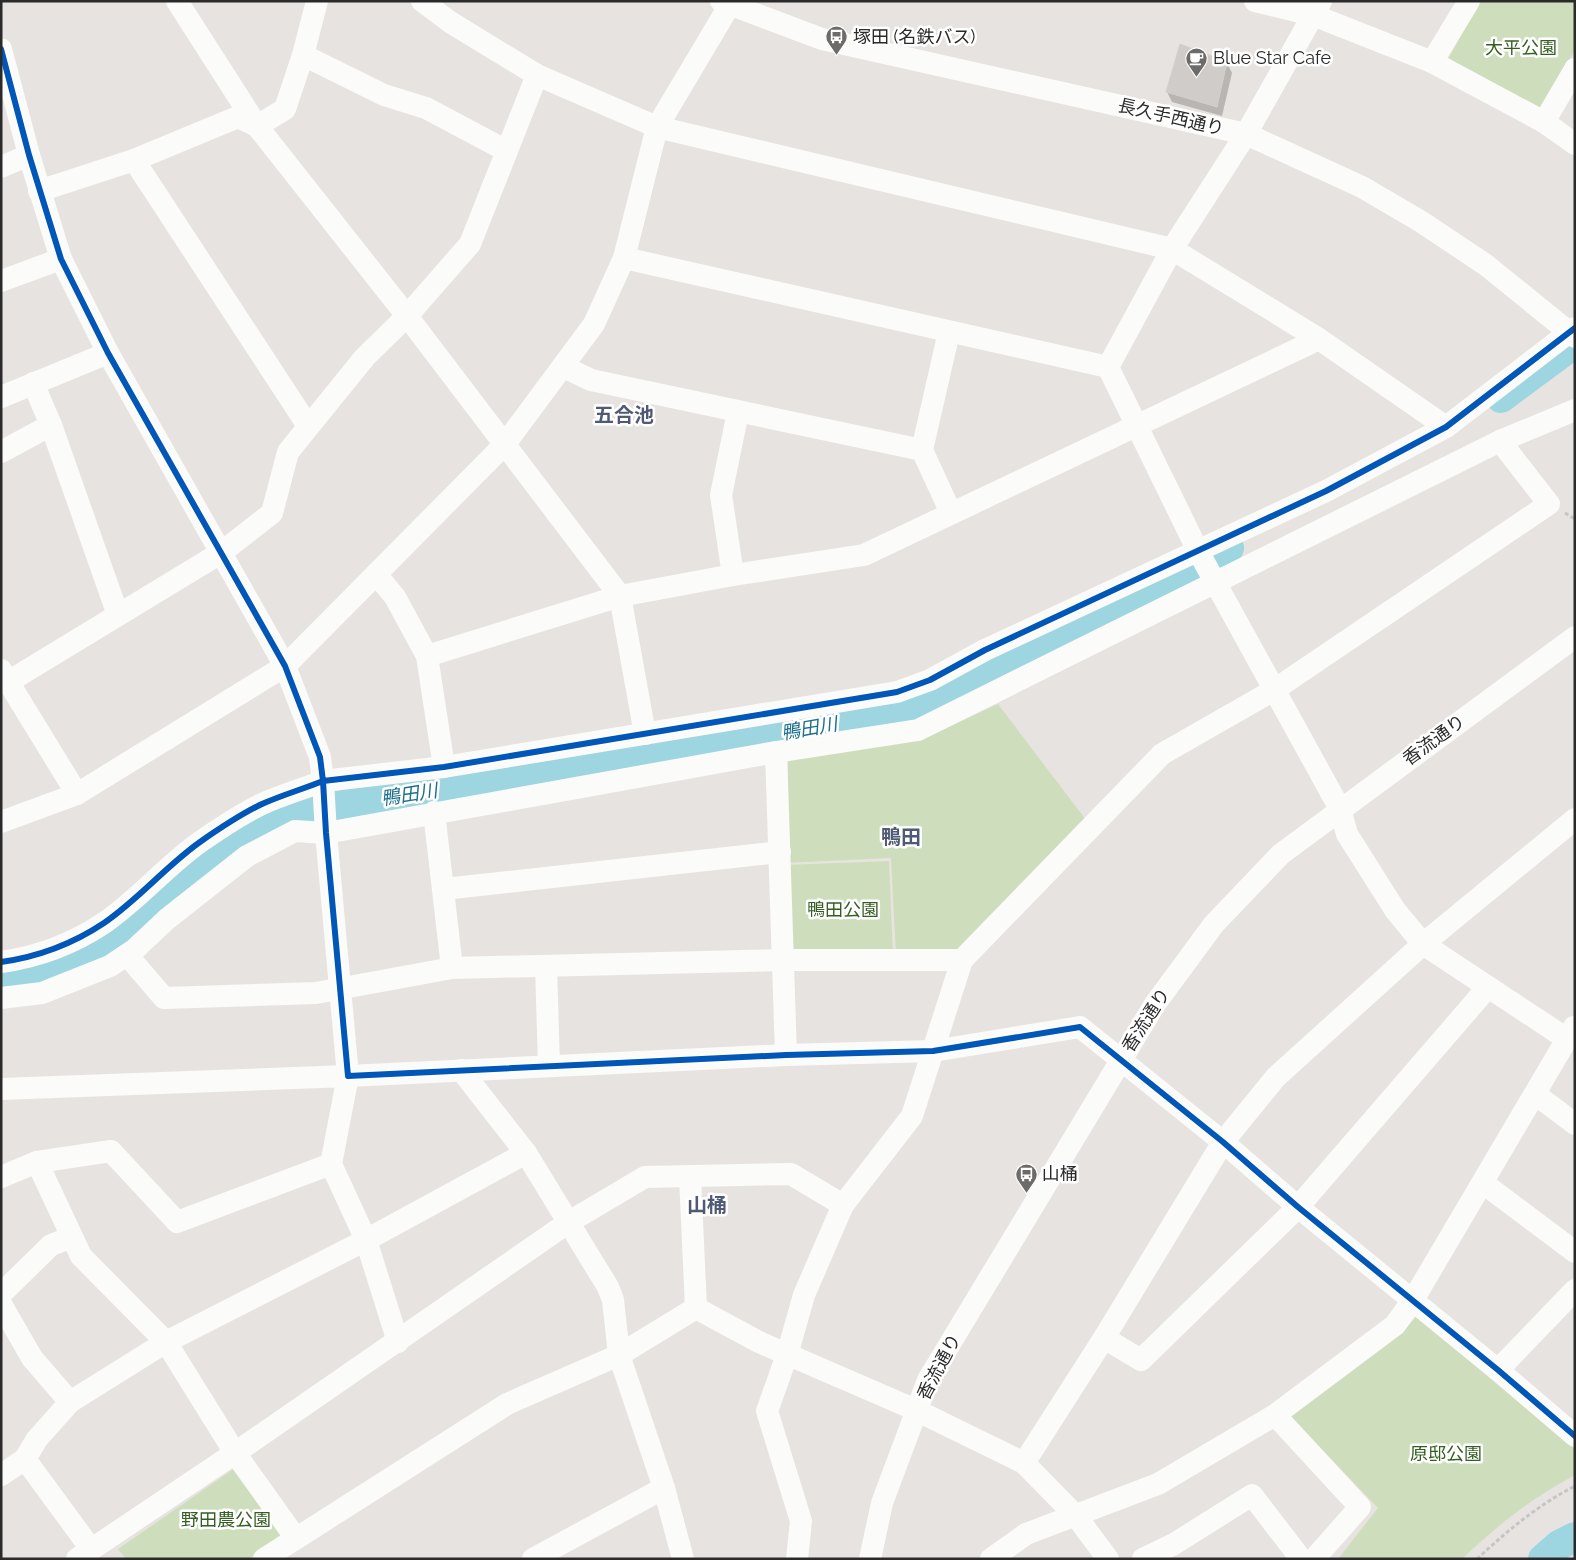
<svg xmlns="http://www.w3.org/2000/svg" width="1576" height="1560" font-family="Raleway,'Noto Sans JP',sans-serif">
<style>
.green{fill:#cedebd}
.shadow{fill:#0003}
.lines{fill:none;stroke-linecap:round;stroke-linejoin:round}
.river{stroke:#9dd5e0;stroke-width:30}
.building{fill:#cfccc9;stroke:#d2cfcc}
.path{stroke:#c6c5c5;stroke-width:3;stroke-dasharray:4 2.5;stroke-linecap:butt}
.minor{stroke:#fbfbfa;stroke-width:22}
.cycleway-casing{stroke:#fff;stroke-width:9}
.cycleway{stroke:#0057b8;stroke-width:6}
.labels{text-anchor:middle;stroke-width:5;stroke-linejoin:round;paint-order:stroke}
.poi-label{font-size:18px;fill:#2a2a2a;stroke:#fff;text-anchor:start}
.park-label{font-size:18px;fill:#355e22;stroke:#fff}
.street-label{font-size:18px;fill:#2a2a2a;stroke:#fff}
.water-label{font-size:19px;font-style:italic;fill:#1d6f8b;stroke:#fff}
.quarter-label{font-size:20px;font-weight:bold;fill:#505a75;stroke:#fff}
</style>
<rect width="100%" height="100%" fill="#e7e3e0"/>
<!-- green -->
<g class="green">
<path d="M 1480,1 L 1575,1 L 1575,50 L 1539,110 L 1447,61 Z"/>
<path d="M 998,704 L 1086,820 L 959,957 L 896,956 L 891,858 L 785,863 L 788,760 L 923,739 Z"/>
<path d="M 889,861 L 893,956 L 789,955 L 785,865 Z"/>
<path d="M 1416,1317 L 1575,1449 L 1575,1475 C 1530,1499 1499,1524 1462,1559 L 1338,1559 L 1378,1508 L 1289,1415 L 1401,1334 Z"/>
<path d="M 235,1468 L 281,1535 L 248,1559 L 126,1559 L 118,1549 Z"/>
</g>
<!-- shadow -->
<path class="shadow" d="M 1181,46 L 1227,63 L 1232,73 L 1222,116 L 1172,102 L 1167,92 Z"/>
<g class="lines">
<!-- river -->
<g class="river">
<path d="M 1501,398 L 1575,343"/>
<path d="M 1,979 L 48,973 L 74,964 L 98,951 L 179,882 L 213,858 L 248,835 L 306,811 L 834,724 L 911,708 L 1229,548"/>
<path d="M 1543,1559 L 1559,1545 L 1575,1537"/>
</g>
</g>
<!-- building -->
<path class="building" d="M 1180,44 L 1227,62 L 1217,107 L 1166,92 Z"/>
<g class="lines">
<!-- path -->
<g class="path">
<path d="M 1565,513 L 1575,519"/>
<path d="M 1477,1559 C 1507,1531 1538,1505 1575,1486"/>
</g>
<!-- minor -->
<g class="minor">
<path d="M 177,1 L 257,126 L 407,316 L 620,596 L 645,734"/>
<path d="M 422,1 L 450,22 L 537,75 L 657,127 L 1172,249 L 1319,339 L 1446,427"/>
<path d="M 721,1 L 822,39 L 1246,134 L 1362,187 L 1420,221 L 1486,265 L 1575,337"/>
<path d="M 1255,1 L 1313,15 L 1432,62 L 1544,122 L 1575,144"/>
<path d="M 1321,1 L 1246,134 L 1172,249 L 1108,367 L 1198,551 L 1340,809 L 1347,834 L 1395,910 L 1423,944 L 1567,1039"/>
<path d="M 1,49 L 29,155 L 61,259 L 108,353 L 285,666 L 320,757 L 323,781 L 444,767 L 897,692 L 930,680 L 985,650 L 1326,491 L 1446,427 L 1575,328"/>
<path d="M 303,55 L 384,95 L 426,108 L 507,151"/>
<path d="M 1432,62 L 1469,1"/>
<path d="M 1544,122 L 1575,69"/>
<path d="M 257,126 L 285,109 L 303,55 L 317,1"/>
<path d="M 134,160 L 308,426"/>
<path d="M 1,167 L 29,155"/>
<path d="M 39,191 L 134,160 L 238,117 L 257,126"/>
<path d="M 624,258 L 1108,367"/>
<path d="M 1,281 L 61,259"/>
<path d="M 949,332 L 922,450 L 951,513"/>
<path d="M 564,367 L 591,380 L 922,450"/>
<path d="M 33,383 L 51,425 L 118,615"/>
<path d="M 1,397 L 108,353"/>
<path d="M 1,452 L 51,425"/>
<path d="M 376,574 L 395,597 L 427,656 L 444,767"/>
<path d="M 733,575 L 721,495 L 738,412"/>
<path d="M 427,656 L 620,596 L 733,575 L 864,555 L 1319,339"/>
<path d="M 1,670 L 77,794"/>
<path d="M 8,682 L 222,552 L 272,513 L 288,452 L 365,357 L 407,316 L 470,244 L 537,75"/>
<path d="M 776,752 L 786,1055"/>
<path d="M 434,812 L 452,968 L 784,960 L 962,960"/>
<path d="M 1,822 L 77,794 L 285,666 L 505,444 L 594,324 L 624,258 L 657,127 L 732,1"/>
<path d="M 444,889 L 780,852"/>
<path d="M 127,955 L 164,998 L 316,993 L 452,968"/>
<path d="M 1,962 C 37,957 74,943 104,923 C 139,899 166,866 200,842 C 220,828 241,814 262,804 C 282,795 303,789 323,781 L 326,833 L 348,1076 L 786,1055 L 933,1051 L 1080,1027 L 1223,1142 L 1298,1207 L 1498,1370 L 1575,1436"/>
<path d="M 546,966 L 549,1066"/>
<path d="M 1,998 L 42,993 L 110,966 L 134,950 L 167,919 L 247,856 L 295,831 L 326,833 L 776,752 L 918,730 L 1500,441 L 1575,410"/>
<path d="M 461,1070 L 526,1153"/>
<path d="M 1,1089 L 348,1076 L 331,1164 L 366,1240 L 526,1153 L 608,1287 L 613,1300 L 619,1355 L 664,1488 L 683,1559"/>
<path d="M 1535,1094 L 1575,1124"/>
<path d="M 1,1177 L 37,1162 L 111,1151 L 177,1222 L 331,1164"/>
<path d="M 690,1177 L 696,1308"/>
<path d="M 1483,1183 L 1575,1252"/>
<path d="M 1,1294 L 51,1245 L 72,1237"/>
<path d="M 1,1304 L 32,1358 L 70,1402"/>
<path d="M 1104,1338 L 1141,1360 L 1298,1207 L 1488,987"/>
<path d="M 398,1342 L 366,1240 L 166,1342 L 235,1453 L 569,1222 L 645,1177 L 791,1174 L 843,1205"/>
<path d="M 1498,1370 L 1575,1290"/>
<path d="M 1275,1415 L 1360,1507 L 1314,1559"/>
<path d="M 25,1459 L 91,1549"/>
<path d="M 1024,1463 L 1104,1338 L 1223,1142 L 1276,1077 L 1423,944 L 1575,819"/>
<path d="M 1,1475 L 25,1459 L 37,1439 L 70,1402 L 166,1342 L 81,1256 L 37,1162"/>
<path d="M 77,1559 L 235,1453 L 295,1537"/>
<path d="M 264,1559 L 507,1404 L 619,1355 L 696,1308 L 759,1342 L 916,1410 L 1024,1463 L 1076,1516 L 1108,1559"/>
<path d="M 533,1559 L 664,1488"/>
<path d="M 797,1559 L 801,1521 L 767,1411 L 787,1355 L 804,1295 L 843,1205 L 912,1116 L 962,960 L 1162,754 L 1274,690 L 1549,504 L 1500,441"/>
<path d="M 870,1559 L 882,1503 L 928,1380 L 1155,1004 L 1214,924 L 1281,854 L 1575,637"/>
<path d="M 991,1559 L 1026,1534 L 1158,1484 L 1275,1415 L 1395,1325 L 1413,1300 L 1574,1027"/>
<path d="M 1143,1559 L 1174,1544 L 1252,1495 L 1301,1559"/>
</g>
<defs>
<g id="cycleway">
<path d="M 1,49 L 29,155 L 61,259 L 108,353 L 285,666 L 320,757 L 323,781 L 444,767 L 897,692 L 930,680 L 985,650 L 1326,491 L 1446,427 L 1575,328"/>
<path d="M 1,962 C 37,957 74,943 104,923 C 139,899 166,866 200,842 C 220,828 241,814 262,804 C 282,795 303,789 323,781 L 326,833 L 348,1076 L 786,1055 L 933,1051 L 1080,1027 L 1223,1142 L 1298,1207 L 1498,1370 L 1575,1436"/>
</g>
</defs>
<!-- cycleway casing -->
<use href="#cycleway" class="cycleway-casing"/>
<!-- cycleway -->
<use href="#cycleway" class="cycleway"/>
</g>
<!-- icons -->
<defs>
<symbol id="bus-pin" viewBox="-11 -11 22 30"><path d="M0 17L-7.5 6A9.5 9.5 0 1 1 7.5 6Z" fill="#6c6b6a" stroke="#fff"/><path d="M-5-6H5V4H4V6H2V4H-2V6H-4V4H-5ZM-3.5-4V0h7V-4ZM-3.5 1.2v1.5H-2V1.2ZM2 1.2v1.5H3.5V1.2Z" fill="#fff"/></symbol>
<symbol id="cafe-pin" viewBox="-11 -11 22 30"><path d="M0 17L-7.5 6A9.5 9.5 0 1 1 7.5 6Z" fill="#6c6b6a" stroke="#fff"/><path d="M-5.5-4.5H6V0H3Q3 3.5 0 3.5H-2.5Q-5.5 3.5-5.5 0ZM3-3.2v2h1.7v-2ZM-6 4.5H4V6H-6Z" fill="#fff"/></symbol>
</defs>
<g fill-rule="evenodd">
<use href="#bus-pin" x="824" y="24" width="25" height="34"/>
<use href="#cafe-pin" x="1184" y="46" width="25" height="34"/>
<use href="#bus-pin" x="1014" y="1162" width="25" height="34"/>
</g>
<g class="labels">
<!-- poi labels -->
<g class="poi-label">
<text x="853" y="43">塚田 (名鉄バス)</text>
<text x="1213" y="64">Blue Star Cafe</text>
<text x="1042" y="1180">山桶</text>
</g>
<!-- park labels -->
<g class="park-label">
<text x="1521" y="54">大平公園</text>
<text x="843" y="916">鴨田公園</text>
<text x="1446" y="1460">原邸公園</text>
<text x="226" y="1526">野田農公園</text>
</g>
<!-- street labels -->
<g class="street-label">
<text transform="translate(1171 117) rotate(13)" y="6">長久手西通り</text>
<text transform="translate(1434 740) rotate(-36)" y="6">香流通り</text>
<text transform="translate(1146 1020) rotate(-57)" y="6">香流通り</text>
<text transform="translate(939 1367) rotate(-62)" y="6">香流通り</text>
</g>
<!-- water labels -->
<g class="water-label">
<text transform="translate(809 728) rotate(-10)" y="7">鴨田川</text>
<text transform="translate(409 794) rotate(-9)" y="7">鴨田川</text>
</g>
<!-- quarter labels -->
<g class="quarter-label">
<text x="624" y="422">五合池</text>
<text x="901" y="844">鴨田</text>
<text x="707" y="1212">山桶</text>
</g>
</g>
<!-- border -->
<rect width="1576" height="1560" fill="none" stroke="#2a2a2a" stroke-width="5"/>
</svg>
